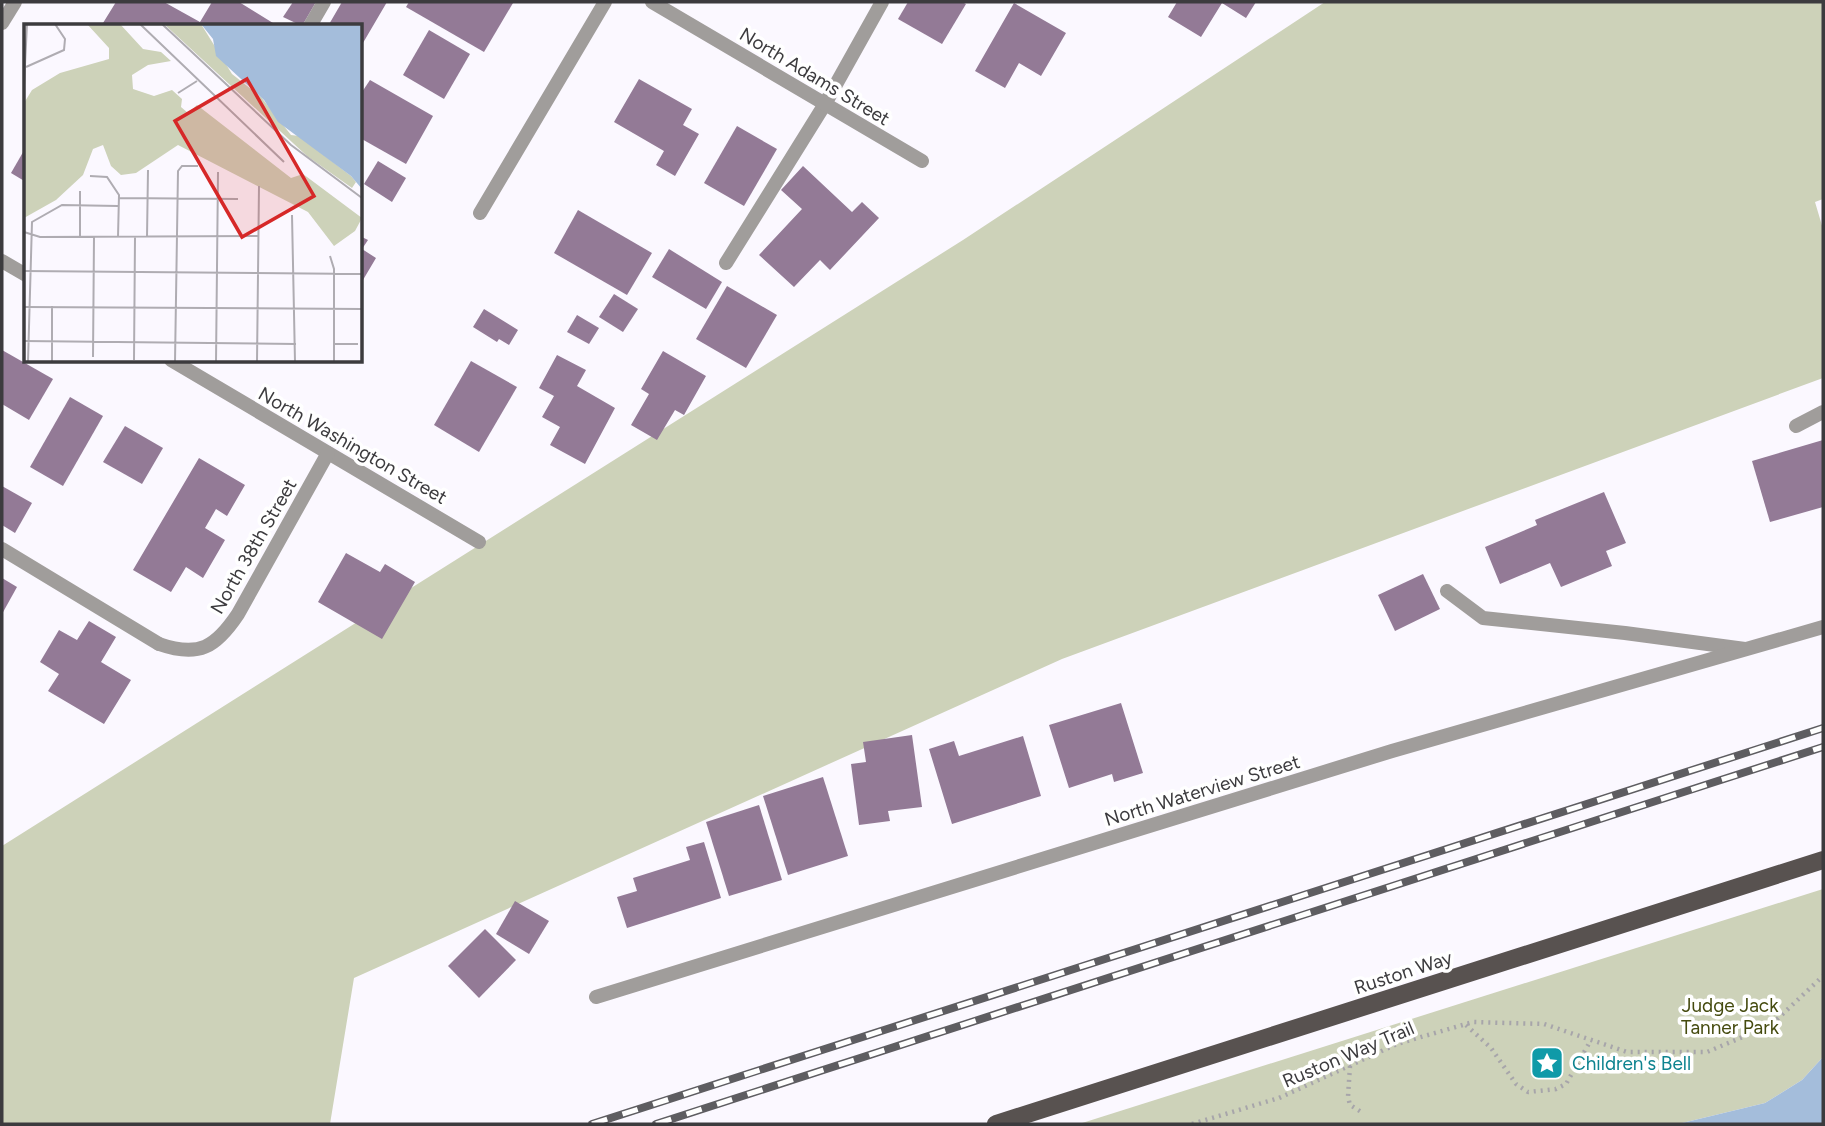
<svg xmlns="http://www.w3.org/2000/svg" width="1825" height="1126" font-family="Figtree,sans-serif">
<style>
.green{fill:#cdd2b9}
.water{fill:#a4bddb}
.building{fill:#937a96}
.lines{fill:none;stroke-linecap:round;stroke-linejoin:round}
.path{stroke:#a7a5aa;stroke-width:4.5;stroke-dasharray:2 5;stroke-linecap:butt}
.service{stroke:#a09d9b;stroke-width:14}
.minor{stroke:#a09d9b;stroke-width:14}
.primary{stroke:#585250;stroke-width:18}
.rail-casing{stroke:#5e5d61;stroke-width:8}
.rail{stroke:#fff;stroke-width:5;stroke-dasharray:16;stroke-linecap:butt}
.labels{text-anchor:middle;stroke-width:7;stroke-linejoin:round;paint-order:stroke}
.street-label{font-size:19px;fill:#3c3b3e;stroke:#fff}
.park-label{font-size:19px;fill:#454b0f;stroke:#fff}
.culture-label{font-size:19px;fill:#0d838f;stroke:#fff;text-anchor:start}
.inset-road{fill:none;stroke:#afacb2;stroke-width:2}
.view{fill:#d62828;fill-opacity:0.15;stroke:#d62828;stroke-width:3.5}
.inset-edge{fill:none;stroke:#3c3b3e;stroke-width:3.5}
</style>
<rect width="100%" height="100%" fill="#fbf8ff"/>
<!-- green -->
<g class="green">
<path d="M 1325,2 L 1823,2 L 1823,199 L 1815,202 L 1823,229 L 1823,378 L 1062,659 L 354,978 L 330,1124 L 2,1124 L 2,846 L 963,240 Z"/>
<path d="M 1823,889 L 1823,1057 L 1802,1080 L 1765,1103 L 1678,1124 L 1079,1124 Z"/>
</g>
<!-- water -->
<path class="water" d="M 1823,1057 L 1823,1124 L 1678,1124 L 1765,1103 L 1802,1080 Z"/>
<!-- building -->
<g class="building">
<path d="M 116,2 L 164,2 L 200,22 L 212,2 L 239,2 L 273,23 L 271,26 L 108,26 L 103,23 Z"/>
<path d="M 293,2 L 316,2 L 302,26 L 283,17 Z"/>
<path d="M 342,2 L 387,2 L 360,48 L 360,26 L 328,26 Z"/>
<path d="M 409,2 L 511,2 L 513,3 L 484,52 L 406,7 Z"/>
<path d="M 908,2 L 962,2 L 966,4 L 942,44 L 898,19 Z"/>
<path d="M 1177,2 L 1256,2 L 1246,18 L 1222,3 L 1201,37 L 1168,17 Z"/>
<path d="M 1014,3 L 1066,33 L 1041,76 L 1019,63 L 1005,88 L 975,71 Z"/>
<path d="M 429,30 L 470,54 L 444,99 L 403,75 Z"/>
<path d="M 639,79 L 692,109 L 683,125 L 699,134 L 675,176 L 656,165 L 664,151 L 614,122 Z"/>
<path d="M 370,80 L 433,116 L 406,164 L 360,138 L 360,95 Z"/>
<path d="M 737,126 L 777,149 L 744,206 L 704,183 Z"/>
<path d="M 26,147 L 26,182 L 11,173 Z"/>
<path d="M 378,161 L 406,178 L 392,202 L 364,184 Z"/>
<path d="M 803,166 L 852,212 L 862,202 L 879,218 L 830,270 L 820,260 L 794,287 L 759,255 L 802,209 L 781,190 Z"/>
<path d="M 578,210 L 652,253 L 627,295 L 554,253 Z"/>
<path d="M 360,236 L 368,240 L 362,249 L 376,258 L 360,285 Z"/>
<path d="M 669,249 L 722,282 L 706,309 L 652,277 Z"/>
<path d="M 727,286 L 777,315 L 746,368 L 696,339 Z"/>
<path d="M 614,294 L 638,309 L 623,332 L 599,317 Z"/>
<path d="M 484,309 L 518,330 L 509,345 L 499,339 L 497,342 L 473,327 Z"/>
<path d="M 577,315 L 599,328 L 589,344 L 567,332 Z"/>
<path d="M 2,350 L 53,379 L 29,420 L 2,404 Z"/>
<path d="M 663,351 L 706,376 L 684,415 L 675,410 L 657,440 L 631,425 L 649,394 L 641,389 Z"/>
<path d="M 557,355 L 586,370 L 577,386 L 615,408 L 585,464 L 550,445 L 560,427 L 542,417 L 554,396 L 539,388 Z"/>
<path d="M 471,361 L 517,387 L 479,452 L 434,425 Z"/>
<path d="M 70,397 L 103,416 L 63,486 L 30,467 Z"/>
<path d="M 125,426 L 163,448 L 142,484 L 103,462 Z"/>
<path d="M 1823,440 L 1823,507 L 1770,522 L 1752,461 Z"/>
<path d="M 199,458 L 245,485 L 227,516 L 216,509 L 205,528 L 225,540 L 203,578 L 186,567 L 171,592 L 133,570 Z"/>
<path d="M 2,486 L 32,503 L 15,533 L 2,525 Z"/>
<path d="M 1604,492 L 1626,543 L 1606,551 L 1612,566 L 1561,587 L 1550,563 L 1500,584 L 1485,547 L 1537,525 L 1535,520 Z"/>
<path d="M 346,553 L 380,572 L 385,564 L 415,582 L 382,639 L 318,602 Z"/>
<path d="M 1423,574 L 1440,609 L 1395,631 L 1378,595 Z"/>
<path d="M 2,578 L 17,587 L 2,614 Z"/>
<path d="M 89,621 L 116,637 L 101,662 L 131,680 L 104,724 L 48,691 L 59,674 L 40,662 L 59,630 L 77,640 Z"/>
<path d="M 1121,703 L 1143,773 L 1114,782 L 1112,774 L 1069,788 L 1049,725 Z"/>
<path d="M 912,735 L 922,807 L 888,811 L 890,821 L 859,825 L 851,764 L 866,762 L 863,742 Z"/>
<path d="M 1023,736 L 1041,796 L 952,824 L 929,749 L 954,741 L 959,756 Z"/>
<path d="M 823,777 L 848,856 L 788,875 L 763,796 Z"/>
<path d="M 759,805 L 782,880 L 729,896 L 706,822 Z"/>
<path d="M 704,842 L 721,898 L 627,928 L 617,897 L 637,891 L 633,878 L 690,860 L 686,847 Z"/>
<path d="M 515,901 L 549,921 L 529,954 L 496,934 Z"/>
<path d="M 485,929 L 516,960 L 479,998 L 448,966 Z"/>
</g>
<g class="lines">
<!-- path -->
<g class="path">
<path d="M 1466,1025 L 1491,1048 L 1516,1084 L 1528,1092 L 1556,1089 L 1566,1084 L 1591,1040"/>
<path d="M 1350,1066 L 1348,1097 L 1350,1105 L 1363,1113"/>
<path d="M 1192,1124 L 1279,1098 L 1397,1044 L 1473,1022 L 1544,1024 L 1627,1052 L 1707,1052 L 1771,1025 L 1823,976"/>
</g>
<!-- service -->
<g class="service">
<path d="M 310,26 L 324,2"/>
<path d="M 726,263 L 825,104 L 882,2"/>
<path d="M 1796,426 L 1823,412"/>
<path d="M 2,549 L 159,644"/>
<path d="M 1447,591 L 1483,618 L 1625,633 L 1745,649"/>
</g>
<!-- minor -->
<g class="minor">
<path d="M 652,2 L 922,161"/>
<path d="M 2,23 L 15,2"/>
<path d="M 480,213 L 605,2"/>
<path d="M 2,261 L 26,275"/>
<path d="M 171,360 L 479,542"/>
<path d="M 159,644 C 199,658 216,647 238,614 L 328,453"/>
<path d="M 596,997 L 1392,751 L 1823,627"/>
</g>
<!-- primary -->
<path class="primary" d="M 996,1124 L 1823,860"/>
<defs>
<g id="rail">
<path d="M 592,1124 L 1823,728"/>
<path d="M 656,1124 L 1823,747"/>
</g>
</defs>
<!-- rail casing -->
<use href="#rail" class="rail-casing"/>
<!-- rail -->
<use href="#rail" class="rail"/>
</g>
<!-- icons -->
<defs>
<symbol id="sight-square" viewBox="-11 -11 22 22"><rect x="-9" y="-9" width="18" height="18" rx="4" fill="#0f9aa8" stroke="#fff"/><path d="M0-6L1.8-2.2L6-1.7L2.9 1.2L3.7 5.4L0 3.3L-3.7 5.4L-2.9 1.2L-6-1.7L-1.8-2.2Z" fill="#fff"/></symbol>
</defs>
<g fill-rule="evenodd">
<use href="#sight-square" x="1528" y="1044" width="38" height="38"/>
</g>
<g class="labels">
<!-- street labels -->
<g class="street-label">
<text transform="translate(815 76) rotate(31)" y="7">North Adams Street</text>
<text transform="translate(353 445) rotate(30)" y="7">North Washington Street</text>
<text transform="translate(253 546) rotate(-60)" y="7">North 38th Street</text>
<text transform="translate(1202 790) rotate(-17)" y="7">North Waterview Street</text>
<text transform="translate(1403 972) rotate(-18)" y="7">Ruston Way</text>
<text transform="translate(1348 1054) rotate(-23)" y="7">Ruston Way Trail</text>
</g>
<!-- park labels -->
<g class="park-label">
<text x="1730" y="1012">Judge Jack<tspan x="1730" dy="22">Tanner Park</tspan></text>
</g>
<!-- culture labels -->
<g class="culture-label">
<text x="1572" y="1070">Children's Bell</text>
</g>
</g>
<!-- overview -->
<g transform="translate(24 24)">
<rect width="338" height="338" fill="#fbf8ff"/>
<path d="M 63,0 L 96,0 L 119,25 L 137,28 L 147,37 L 124,41 L 108,51 L 109,65 L 130,72 L 148,66 L 158,75 L 157,83 L 164,89 L 173,81 L 267,154 L 279,150 L 338,194 L 331,207 L 310,222 L 284,188 L 154,121 L 112,149 L 97,151 L 87,142 L 79,121 L 69,125 L 59,151 L 32,176 L 0,194 L 0,79 L 8,66 L 36,49 L 85,35 L 85,24 ZM 140,0 L 177,0 L 208,50 L 237,73 L 267,111 L 275,112 L 327,152 L 332,158 L 328,164 L 283,132 Z" fill="#cdd2b9"/>
<path d="M 177,0 L 338,0 L 338,165 L 327,152 L 254,98 L 240,76 L 192,32 L 189,15 Z" fill="#a4bddb"/>
<path class="inset-road" d="M 116,0 L 260,138M 138,0 L 267,121 L 338,174M 2,43 L 40,26 L 41,15 L 31,0M 0,61 L 3,0M 154,69 L 173,57M 66,152 L 83,153 L 95,171 L 94,213M 95,174 L 214,175M 268,191 L 271,338M 0,208 L 16,213 L 235,212M 56,213 L 56,167M 123,213 L 124,146M 306,232 L 310,245 L 310,338M 0,247 L 338,250M 0,283 L 338,285M 0,317 L 272,320M 310,320 L 334,320M 69,333 L 70,213M 110,336 L 111,213M 4,338 L 8,198 L 38,181 L 94,182M 28,338 L 28,282M 151,338 L 154,147 L 158,142 L 174,142M 192,338 L 194,148M 233,338 L 235,162"/>
<path class="view" d="M 223,55 L 290,172 L 218,213 L 151,97 Z"/>
<rect width="338" height="338" class="inset-edge"/>
</g>
<!-- border -->
<rect width="1825" height="1126" fill="none" stroke="#3c3b3e" stroke-width="7"/>
</svg>
